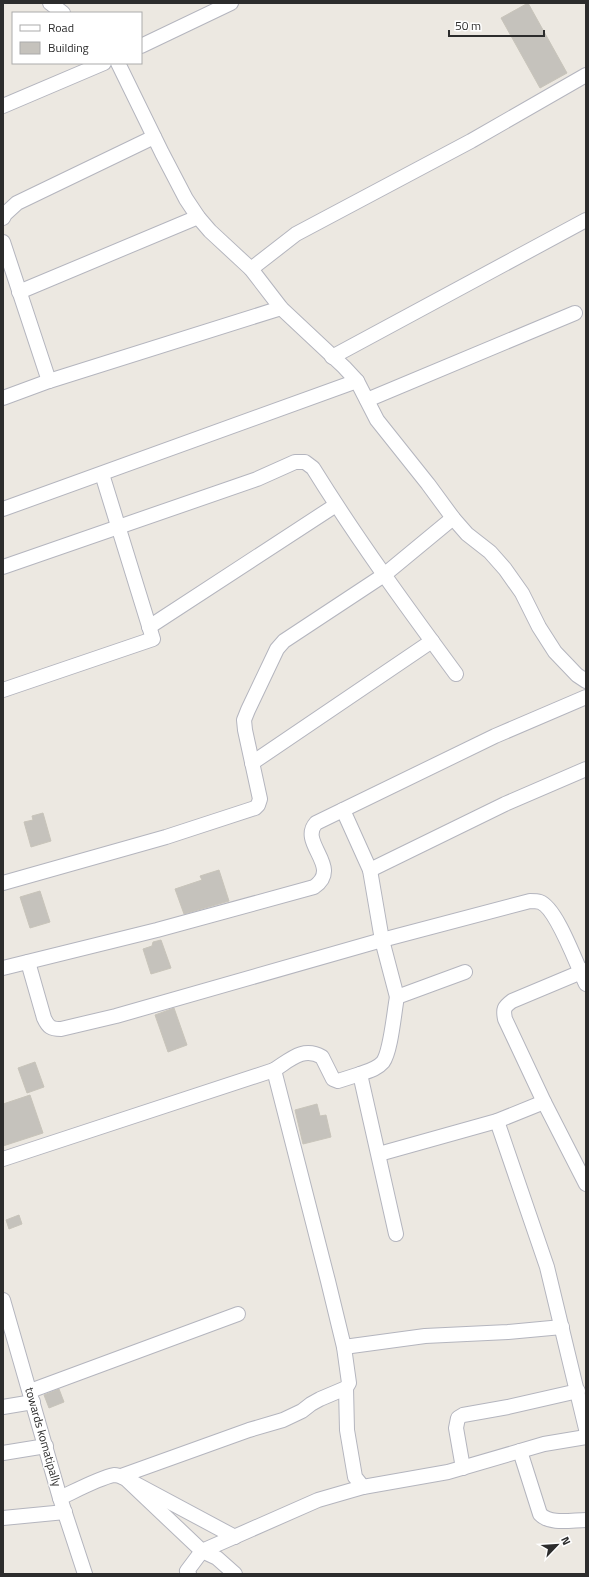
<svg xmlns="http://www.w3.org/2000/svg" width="589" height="1577" font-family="'Titillium Web',sans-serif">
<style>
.building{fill:#c5c2bc;stroke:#c8c4ba}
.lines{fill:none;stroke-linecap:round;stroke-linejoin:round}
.minor-casing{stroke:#b4b5be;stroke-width:16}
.minor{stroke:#fff;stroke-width:14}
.labels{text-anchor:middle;stroke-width:3;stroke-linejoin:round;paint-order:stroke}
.street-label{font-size:12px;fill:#2c2c2c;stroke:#fff}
</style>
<rect width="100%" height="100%" fill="#ece8e1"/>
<!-- building -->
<g class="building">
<path d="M 528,3 L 567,73 L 540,88 L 501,18 Z"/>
<path d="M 43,813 L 51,841 L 31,847 L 24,822 L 33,820 L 32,816 Z"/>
<path d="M 219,870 L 229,901 L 184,914 L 175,889 L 202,880 L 200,876 Z"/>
<path d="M 40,891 L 50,922 L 30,928 L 20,897 Z"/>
<path d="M 161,940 L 171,968 L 151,974 L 143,949 L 152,946 L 153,942 Z"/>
<path d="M 174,1008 L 187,1045 L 168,1052 L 155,1015 Z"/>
<path d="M 35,1062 L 44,1087 L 27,1093 L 18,1068 Z"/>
<path d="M 30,1095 L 43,1133 L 3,1146 L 3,1104 Z"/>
<path d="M 317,1104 L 320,1116 L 326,1115 L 331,1137 L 303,1144 L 295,1110 Z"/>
<path d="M 19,1215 L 22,1224 L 9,1229 L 6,1220 Z"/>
<path d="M 59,1389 L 64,1402 L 49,1408 L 44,1395 Z"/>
</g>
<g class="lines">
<defs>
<g id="minor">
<path d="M 50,3 L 63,13"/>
<path d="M 141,46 L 231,3"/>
<path d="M 118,63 L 162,153 L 186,199 L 198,217 L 210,231 L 251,269 L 281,308 L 344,367 L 357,381 L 377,420 L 428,484 L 453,518 L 467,534 L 490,552 L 505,569 L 522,593 L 539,627 L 555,652 L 577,675 L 586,681"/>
<path d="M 3,106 L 104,63"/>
<path d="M 3,218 L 5,214 L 17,203 L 154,137"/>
<path d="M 3,242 L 49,381"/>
<path d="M 251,269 L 296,234 L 471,141 L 586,75"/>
<path d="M 19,292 L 198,217"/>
<path d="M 332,357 L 586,220"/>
<path d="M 3,398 L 49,381 L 281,308"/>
<path d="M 367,400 L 575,313"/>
<path d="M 3,509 L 357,381"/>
<path d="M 3,567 L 257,479 L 295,462 L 305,462 L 313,468 C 357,539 406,606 456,674"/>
<path d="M 149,627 L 336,505"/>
<path d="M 3,690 L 153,639 L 102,474"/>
<path d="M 252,763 L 432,641"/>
<path d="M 343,810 L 370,870 L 382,940 L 397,997"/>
<path d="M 370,870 L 505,804 L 586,769"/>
<path d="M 3,883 L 166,837 L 255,808 L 258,805 L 260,799 L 245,730 L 244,720 L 248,710 L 277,649 L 284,641 L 384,575 L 453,518"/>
<path d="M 28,962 L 44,1018 C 48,1027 51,1029 61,1029 L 116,1016 L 382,940 L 530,901 C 533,901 537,901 540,902 C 557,908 577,966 586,984"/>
<path d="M 3,968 L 157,930 L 314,887 C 343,867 298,843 316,823 L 495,736 L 586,697"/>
<path d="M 586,970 L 512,1001 C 504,1007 503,1009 505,1019 L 544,1102 L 586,1184"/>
<path d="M 497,1121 L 547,1267 L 586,1429"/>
<path d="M 379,1154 L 497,1121 L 544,1102"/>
<path d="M 3,1159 L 274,1070"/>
<path d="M 396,1234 L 360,1074 C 368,1071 377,1069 383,1062 C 391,1051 394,1012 397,997 L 465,972"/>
<path d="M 3,1300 L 60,1498 L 85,1574"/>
<path d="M 344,1347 L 425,1336 L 508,1332 L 562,1327"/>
<path d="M 346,1388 L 347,1430 L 355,1477 L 363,1487"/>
<path d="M 30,1391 L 238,1314"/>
<path d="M 3,1407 L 33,1402"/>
<path d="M 520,1451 L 540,1514 C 550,1525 572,1520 586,1520"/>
<path d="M 3,1453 L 46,1446"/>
<path d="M 463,1468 L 456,1428 L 458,1418 L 463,1415 L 508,1407 L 578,1391"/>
<path d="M 60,1498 C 75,1491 99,1478 114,1475 C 119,1475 122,1477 126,1479 L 202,1551 L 217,1558 L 235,1574"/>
<path d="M 3,1518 L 65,1512"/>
<path d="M 235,1537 L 121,1476 L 249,1430 L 283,1420 L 302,1411 L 311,1404 L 320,1399 L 346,1388 L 349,1383 L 344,1347 L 328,1281 L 274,1070 C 290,1060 303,1046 322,1057 L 333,1079 L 338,1081 L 360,1074"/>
<path d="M 189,1574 L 187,1571 L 202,1551 L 318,1500 L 363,1487 L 448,1472 L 544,1444 L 586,1437"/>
</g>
</defs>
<!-- minor casing -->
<use href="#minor" class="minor-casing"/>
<!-- minor -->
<use href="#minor" class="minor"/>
</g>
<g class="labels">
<!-- street labels -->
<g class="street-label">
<text transform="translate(43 1437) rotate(74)" y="4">towards komatipally</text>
</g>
</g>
<!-- border -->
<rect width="589" height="1577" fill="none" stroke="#2c2c2c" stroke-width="8"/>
<!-- legend -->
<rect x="12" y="12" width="130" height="52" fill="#ffffff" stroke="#ababab"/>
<rect x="20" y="25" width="20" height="6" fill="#ffffff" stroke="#ababab"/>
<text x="48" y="32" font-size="12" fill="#2c2c2c">Road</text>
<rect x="20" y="42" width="20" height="12" fill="#c5c2bc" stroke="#ababab"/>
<text x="48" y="52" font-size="12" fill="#2c2c2c">Building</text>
<!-- north arrow -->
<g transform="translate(557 1545) rotate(65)" stroke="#ffffff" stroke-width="3" paint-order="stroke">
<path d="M0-3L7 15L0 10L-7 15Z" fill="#2c2c2c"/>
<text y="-6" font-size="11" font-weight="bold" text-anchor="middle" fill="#2c2c2c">N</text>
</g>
<!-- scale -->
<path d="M449 30v6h95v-6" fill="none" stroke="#2c2c2c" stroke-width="2"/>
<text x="455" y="30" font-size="12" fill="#2c2c2c" stroke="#ffffff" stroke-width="3" paint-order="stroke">50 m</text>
</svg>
